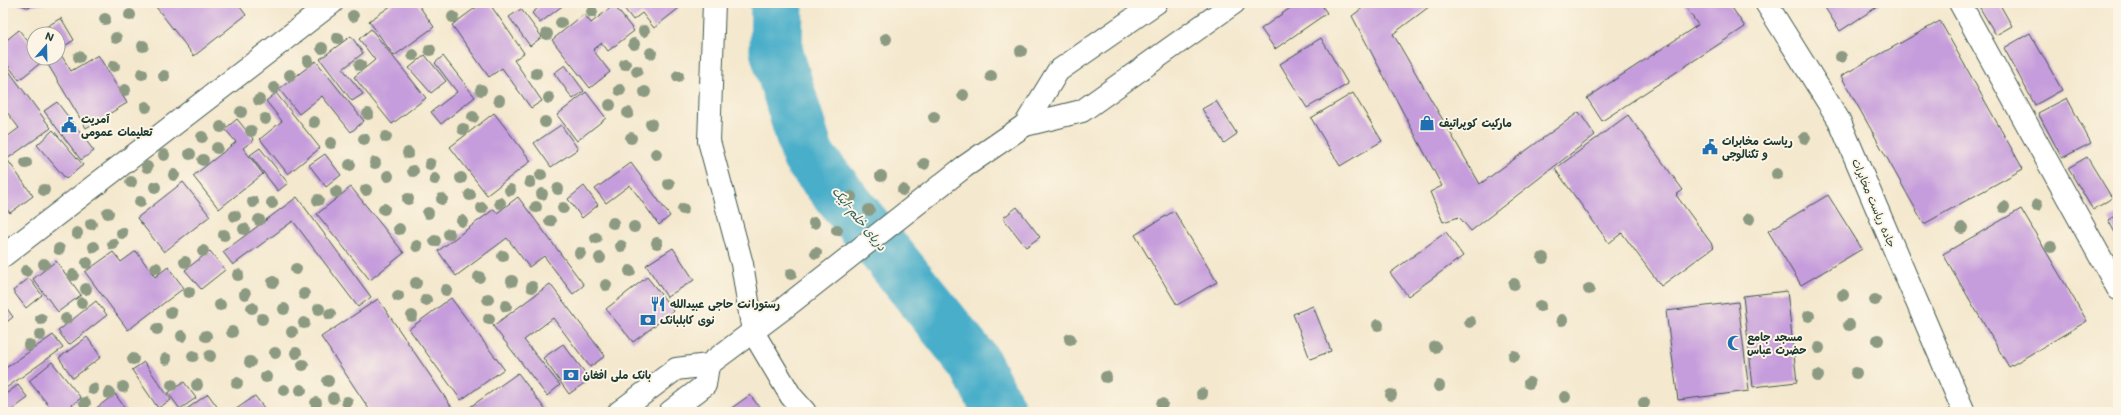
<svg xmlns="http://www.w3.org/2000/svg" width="2121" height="415" font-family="Mali,'Playpen Sans Arabic',sans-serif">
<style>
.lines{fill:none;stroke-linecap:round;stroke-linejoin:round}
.river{stroke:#4aaec9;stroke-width:53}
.building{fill:#c69ddc}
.minor-casing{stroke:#3f574b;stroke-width:24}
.minor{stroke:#fff;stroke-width:22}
.tree{fill:#8c9a82}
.labels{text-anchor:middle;stroke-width:4;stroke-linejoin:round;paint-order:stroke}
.poi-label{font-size:11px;font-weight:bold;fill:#1f3d34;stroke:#fcf5e5;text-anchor:start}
.street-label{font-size:11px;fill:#1f3d34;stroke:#fcf5e5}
.water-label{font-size:12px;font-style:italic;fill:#2c5f61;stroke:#fcf5e5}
</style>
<rect width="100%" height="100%" fill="#fcf5e5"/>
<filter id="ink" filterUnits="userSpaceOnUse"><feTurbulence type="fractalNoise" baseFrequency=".025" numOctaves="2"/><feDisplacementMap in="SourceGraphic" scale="8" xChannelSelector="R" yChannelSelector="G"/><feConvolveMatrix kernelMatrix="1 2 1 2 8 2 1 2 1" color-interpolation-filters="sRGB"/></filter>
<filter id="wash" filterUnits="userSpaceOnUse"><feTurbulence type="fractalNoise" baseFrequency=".012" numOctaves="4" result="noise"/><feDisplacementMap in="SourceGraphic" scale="16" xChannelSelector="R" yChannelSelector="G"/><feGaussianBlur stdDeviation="0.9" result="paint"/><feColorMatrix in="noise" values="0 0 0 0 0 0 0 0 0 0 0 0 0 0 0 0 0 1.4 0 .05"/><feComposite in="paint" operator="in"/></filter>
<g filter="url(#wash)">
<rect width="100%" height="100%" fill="#f4e8ce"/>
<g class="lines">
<!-- river -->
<path class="river" d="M 777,3 L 776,50 L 808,156 L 974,362 L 1000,412"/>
</g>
<g id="blocks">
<!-- building -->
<g class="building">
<path d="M 14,3 L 44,3 L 44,4 L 27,7 Z"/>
<path d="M 153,3 L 237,3 L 246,15 L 194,56 Z"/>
<path d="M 395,3 L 417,3 L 434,27 L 394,56 L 369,21 Z"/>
<path d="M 482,3 L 489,3 L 524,53 L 514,60 L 542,101 L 531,108 L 502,68 L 489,77 L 452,25 Z"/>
<path d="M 544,3 L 566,3 L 540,23 L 532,13 Z"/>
<path d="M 620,3 L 675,3 L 679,8 L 654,28 L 642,13 L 633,20 Z"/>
<path d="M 1297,3 L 1320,3 L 1327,13 L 1275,49 L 1261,29 Z"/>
<path d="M 1369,3 L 1434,3 L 1393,34 L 1480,184 L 1579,112 L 1595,135 L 1471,231 L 1459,217 L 1443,222 L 1430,192 L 1442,186 L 1352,16 Z"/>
<path d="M 1683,3 L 1729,3 L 1745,27 L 1602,121 L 1587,98 L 1698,25 Z"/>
<path d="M 1822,3 L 1883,3 L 1840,31 Z"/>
<path d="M 1977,3 L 1999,3 L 2012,26 L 1996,35 Z"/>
<path d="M 614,5 L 634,31 L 608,51 L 602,43 L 593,50 L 610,72 L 590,88 L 552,40 L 584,14 L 591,23 Z"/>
<path d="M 521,9 L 542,37 L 530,46 L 509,17 Z"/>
<path d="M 61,18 L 74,40 L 58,50 L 71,71 L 98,55 L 127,103 L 86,128 L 44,58 L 58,58 L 58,34 L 34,34 L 34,41 L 31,36 Z"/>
<path d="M 1940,21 L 2023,169 L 1924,224 L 1841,76 Z"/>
<path d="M 371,29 L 426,98 L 392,124 L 354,77 L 375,60 L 359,39 Z"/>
<path d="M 19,30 L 34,49 L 34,58 L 41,58 L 43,61 L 19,80 L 3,59 L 3,43 Z"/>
<path d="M 2030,33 L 2062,90 L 2035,105 L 2004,48 Z"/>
<path d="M 351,36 L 363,53 L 343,69 L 363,94 L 352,101 L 320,59 Z"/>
<path d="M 1321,38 L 1348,84 L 1307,108 L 1280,64 Z"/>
<path d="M 425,55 L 446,81 L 431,93 L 409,68 Z"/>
<path d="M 443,56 L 475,97 L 441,124 L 431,112 L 457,92 L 435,63 Z"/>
<path d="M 316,61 L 364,121 L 351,132 L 322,96 L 299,114 L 279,89 Z"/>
<path d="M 3,63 L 51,128 L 7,159 L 33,196 L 10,213 L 3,204 L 3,140 L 19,128 L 3,107 Z"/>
<path d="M 565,65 L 584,91 L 573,99 L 554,73 Z"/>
<path d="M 586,92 L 606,118 L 577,141 L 557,115 Z"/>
<path d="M 276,93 L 320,148 L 288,174 L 260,139 L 282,121 L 266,101 Z"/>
<path d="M 1353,93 L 1382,141 L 1340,166 L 1311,118 Z"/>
<path d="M 2067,98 L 2091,143 L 2062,158 L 2038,113 Z"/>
<path d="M 1216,101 L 1237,134 L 1224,143 L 1202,109 Z"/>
<path d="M 57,102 L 94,151 L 81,160 L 44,111 Z"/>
<path d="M 494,113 L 531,161 L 487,195 L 450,147 Z"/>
<path d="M 1628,115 L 1683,190 L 1676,195 L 1714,247 L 1661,286 L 1622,233 L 1609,243 L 1555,169 Z"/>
<path d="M 237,119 L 254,140 L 243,148 L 263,174 L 219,209 L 193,176 L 236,142 L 225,129 Z"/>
<path d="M 561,125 L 578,149 L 551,167 L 534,143 Z"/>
<path d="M 53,130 L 83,165 L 66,179 L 37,145 Z"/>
<path d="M 260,148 L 288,183 L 278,191 L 250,155 Z"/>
<path d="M 325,154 L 341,175 L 326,187 L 309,165 Z"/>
<path d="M 2087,157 L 2112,198 L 2093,210 L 2068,168 Z"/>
<path d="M 631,163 L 670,216 L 659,225 L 630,185 L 606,203 L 595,189 Z"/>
<path d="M 183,182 L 210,216 L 164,252 L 137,218 Z"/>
<path d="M 584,186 L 598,205 L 582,218 L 568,199 Z"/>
<path d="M 351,187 L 404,253 L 370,280 L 317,214 Z"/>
<path d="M 1828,195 L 1862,249 L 1801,285 L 1768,231 Z"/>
<path d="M 297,197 L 371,297 L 358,307 L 293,221 L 233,265 L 223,252 Z"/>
<path d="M 518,197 L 584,285 L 573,294 L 544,256 L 529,267 L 507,238 L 456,276 L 438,251 L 494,209 L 497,213 Z"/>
<path d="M 1017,207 L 1040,237 L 1026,247 L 1003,218 Z"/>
<path d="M 2021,209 L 2087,321 L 2009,367 L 1943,254 Z"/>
<path d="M 1174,211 L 1217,282 L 1177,305 L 1135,235 Z"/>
<path d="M 2118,214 L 2118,238 L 2108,220 Z"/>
<path d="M 1446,232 L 1463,256 L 1408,296 L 1390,273 Z"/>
<path d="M 673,248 L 694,280 L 667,297 L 646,265 Z"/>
<path d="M 136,251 L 155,277 L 168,267 L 184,288 L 128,330 L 85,272 L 113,252 L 121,262 Z"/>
<path d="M 210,251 L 225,270 L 201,289 L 185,270 Z"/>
<path d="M 56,261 L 81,295 L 58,312 L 33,279 Z"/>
<path d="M 647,277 L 674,311 L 633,342 L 606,309 Z"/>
<path d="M 29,278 L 42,295 L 26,308 L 13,291 Z"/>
<path d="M 550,284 L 605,356 L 590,367 L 553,318 L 524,340 L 560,385 L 547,396 L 493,326 Z"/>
<path d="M 1787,291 L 1797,382 L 1753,387 L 1743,296 Z"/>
<path d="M 451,298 L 504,369 L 461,400 L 409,329 Z"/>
<path d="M 378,299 L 455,412 L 371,412 L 321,337 Z"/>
<path d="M 96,301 L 107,315 L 69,345 L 58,331 Z"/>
<path d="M 1738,302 L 1749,391 L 1678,400 L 1666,311 Z"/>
<path d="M 3,303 L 13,317 L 3,325 Z"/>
<path d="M 1313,306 L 1331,351 L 1310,359 L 1293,314 Z"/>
<path d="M 53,335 L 63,348 L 3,390 L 3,370 Z"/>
<path d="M 87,337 L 101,357 L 73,378 L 59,358 Z"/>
<path d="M 563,344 L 590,379 L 569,394 L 543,358 Z"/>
<path d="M 52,362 L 81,398 L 63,412 L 54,412 L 29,381 Z"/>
<path d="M 144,362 L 171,400 L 158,408 L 132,370 Z"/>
<path d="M 518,373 L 547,412 L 463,412 Z"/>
<path d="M 184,382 L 196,398 L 180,409 L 168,393 Z"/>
<path d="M 18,385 L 28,398 L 9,412 L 3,412 L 3,396 Z"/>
<path d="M 115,394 L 128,412 L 91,412 Z"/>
<path d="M 208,394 L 221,412 L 185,412 L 184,411 Z"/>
<path d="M 750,395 L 763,412 L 726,412 Z"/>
<path d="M 255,396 L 267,412 L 232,412 Z"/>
</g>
</g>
</g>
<g filter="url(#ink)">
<use href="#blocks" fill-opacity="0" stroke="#3f574b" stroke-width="1"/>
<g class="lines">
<defs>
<g id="minor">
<path d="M 714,3 L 709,141 L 742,264 L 753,332 L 791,396 L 805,412"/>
<path d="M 1766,3 L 1839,120 L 1964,412"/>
<path d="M 1960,3 L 2118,289"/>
<path d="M 1025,125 L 1058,71 L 1156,3"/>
<path d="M 3,256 L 332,3"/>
<path d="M 619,412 L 676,369 L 708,365 L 783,309 L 964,167 L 1025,125 L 1082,111 L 1234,3"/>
<path d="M 670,412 L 705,385 L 708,365"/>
</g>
</defs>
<!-- minor casing -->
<use href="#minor" class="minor-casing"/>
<!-- minor -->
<use href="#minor" class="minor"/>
</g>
<!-- trees -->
<g class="tree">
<circle cx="592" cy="12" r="6"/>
<circle cx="130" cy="15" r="6"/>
<circle cx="353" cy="16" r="6"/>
<circle cx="453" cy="17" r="6"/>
<circle cx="105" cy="19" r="6"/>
<circle cx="561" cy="23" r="6"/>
<circle cx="644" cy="31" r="6"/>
<circle cx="547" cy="34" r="6"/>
<circle cx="116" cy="38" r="6"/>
<circle cx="338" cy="38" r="6"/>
<circle cx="886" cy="39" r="6"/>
<circle cx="634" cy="44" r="6"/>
<circle cx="143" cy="46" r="6"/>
<circle cx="322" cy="48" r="6"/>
<circle cx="430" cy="50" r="6"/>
<circle cx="1021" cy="51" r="6"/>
<circle cx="651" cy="53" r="6"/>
<circle cx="413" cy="55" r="6"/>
<circle cx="79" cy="57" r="6"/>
<circle cx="1841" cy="57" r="6"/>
<circle cx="308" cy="61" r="6"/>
<circle cx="625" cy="64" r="6"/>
<circle cx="360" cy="65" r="6"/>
<circle cx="114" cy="66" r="6"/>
<circle cx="637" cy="71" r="6"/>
<circle cx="536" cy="73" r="6"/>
<circle cx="142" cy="74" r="6"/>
<circle cx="290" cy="75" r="6"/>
<circle cx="164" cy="76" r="6"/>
<circle cx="678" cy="76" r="6"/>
<circle cx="991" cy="76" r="6"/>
<circle cx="274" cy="88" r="6"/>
<circle cx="125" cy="90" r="6"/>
<circle cx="481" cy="90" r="6"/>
<circle cx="620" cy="90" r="6"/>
<circle cx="645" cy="92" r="6"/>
<circle cx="963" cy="95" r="6"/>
<circle cx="549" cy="98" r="6"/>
<circle cx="259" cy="100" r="6"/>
<circle cx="499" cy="100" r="6"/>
<circle cx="610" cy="105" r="6"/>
<circle cx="146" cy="107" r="6"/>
<circle cx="241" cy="112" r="6"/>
<circle cx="628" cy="113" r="6"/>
<circle cx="368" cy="114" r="6"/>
<circle cx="473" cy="117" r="6"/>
<circle cx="934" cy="117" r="6"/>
<circle cx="265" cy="119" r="6"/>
<circle cx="314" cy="122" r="6"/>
<circle cx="545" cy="122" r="6"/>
<circle cx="651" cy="124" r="6"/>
<circle cx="221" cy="127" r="6"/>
<circle cx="463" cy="129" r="6"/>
<circle cx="251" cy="131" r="6"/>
<circle cx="202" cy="137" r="6"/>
<circle cx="386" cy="137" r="6"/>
<circle cx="631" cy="138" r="6"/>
<circle cx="1805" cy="138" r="6"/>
<circle cx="364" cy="139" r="6"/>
<circle cx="331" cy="143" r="6"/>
<circle cx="217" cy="148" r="6"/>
<circle cx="408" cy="153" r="6"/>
<circle cx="190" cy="154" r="6"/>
<circle cx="656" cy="154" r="6"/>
<circle cx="164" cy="155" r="6"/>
<circle cx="203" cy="160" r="6"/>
<circle cx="26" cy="163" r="6"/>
<circle cx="375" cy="163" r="6"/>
<circle cx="430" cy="164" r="6"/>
<circle cx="924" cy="164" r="6"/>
<circle cx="350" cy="165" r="6"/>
<circle cx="147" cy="167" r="6"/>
<circle cx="413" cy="171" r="6"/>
<circle cx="1777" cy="174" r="6"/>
<circle cx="174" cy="175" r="6"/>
<circle cx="541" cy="175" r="6"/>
<circle cx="388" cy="176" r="6"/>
<circle cx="881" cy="176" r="6"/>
<circle cx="461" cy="178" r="6"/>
<circle cx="435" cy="179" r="6"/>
<circle cx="131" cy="182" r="6"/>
<circle cx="530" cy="182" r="6"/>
<circle cx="669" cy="184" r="6"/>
<circle cx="155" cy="187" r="6"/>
<circle cx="558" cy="189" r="6"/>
<circle cx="44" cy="190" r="6"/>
<circle cx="366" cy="190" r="6"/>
<circle cx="510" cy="190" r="6"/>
<circle cx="903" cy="190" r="6"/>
<circle cx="336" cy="192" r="6"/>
<circle cx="542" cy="194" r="6"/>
<circle cx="470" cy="195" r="6"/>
<circle cx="851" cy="197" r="6"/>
<circle cx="408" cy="199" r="6"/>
<circle cx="442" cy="199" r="6"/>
<circle cx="318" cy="200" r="6"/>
<circle cx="140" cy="202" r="6"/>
<circle cx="253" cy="202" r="6"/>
<circle cx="272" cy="203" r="6"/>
<circle cx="500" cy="203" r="6"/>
<circle cx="2037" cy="205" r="6"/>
<circle cx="536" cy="207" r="6"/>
<circle cx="2004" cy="207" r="6"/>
<circle cx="482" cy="208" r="6"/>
<circle cx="563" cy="208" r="6"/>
<circle cx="384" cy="209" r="6"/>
<circle cx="683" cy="209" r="6"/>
<circle cx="869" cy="210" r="6"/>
<circle cx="108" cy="213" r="6"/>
<circle cx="428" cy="213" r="6"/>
<circle cx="235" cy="216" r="6"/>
<circle cx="1749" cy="219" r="6"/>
<circle cx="259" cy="220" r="6"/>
<circle cx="462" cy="221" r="6"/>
<circle cx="550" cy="221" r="6"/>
<circle cx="613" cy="223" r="6"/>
<circle cx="814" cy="223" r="6"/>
<circle cx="91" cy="224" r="6"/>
<circle cx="634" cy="227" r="6"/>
<circle cx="1962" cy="228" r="6"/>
<circle cx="244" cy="229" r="6"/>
<circle cx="399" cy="229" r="6"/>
<circle cx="837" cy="230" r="6"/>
<circle cx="77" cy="233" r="6"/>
<circle cx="122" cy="233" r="6"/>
<circle cx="449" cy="234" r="6"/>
<circle cx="224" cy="235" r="6"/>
<circle cx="596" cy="238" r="6"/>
<circle cx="435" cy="241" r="6"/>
<circle cx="657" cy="243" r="6"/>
<circle cx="113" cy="244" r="6"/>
<circle cx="417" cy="246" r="6"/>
<circle cx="621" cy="246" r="6"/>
<circle cx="94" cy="247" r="6"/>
<circle cx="2051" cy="247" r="6"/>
<circle cx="59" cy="249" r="6"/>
<circle cx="203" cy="251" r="6"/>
<circle cx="580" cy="253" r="6"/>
<circle cx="816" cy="253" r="6"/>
<circle cx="503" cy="256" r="6"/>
<circle cx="600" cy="258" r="6"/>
<circle cx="1543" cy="258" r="6"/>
<circle cx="185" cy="262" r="6"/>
<circle cx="87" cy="263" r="6"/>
<circle cx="44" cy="264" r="6"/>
<circle cx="156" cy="268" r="6"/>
<circle cx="296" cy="269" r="6"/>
<circle cx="26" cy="271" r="6"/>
<circle cx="630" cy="271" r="6"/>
<circle cx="791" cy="274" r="6"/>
<circle cx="73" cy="275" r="6"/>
<circle cx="238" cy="275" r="6"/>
<circle cx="479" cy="277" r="6"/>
<circle cx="512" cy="281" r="6"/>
<circle cx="273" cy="282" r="6"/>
<circle cx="416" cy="283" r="6"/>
<circle cx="1514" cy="284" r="6"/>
<circle cx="606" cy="285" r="6"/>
<circle cx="532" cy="287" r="6"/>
<circle cx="86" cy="289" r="6"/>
<circle cx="1589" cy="289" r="6"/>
<circle cx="446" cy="290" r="6"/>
<circle cx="189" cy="292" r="6"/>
<circle cx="245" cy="294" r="6"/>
<circle cx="304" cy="294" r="6"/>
<circle cx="1843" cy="295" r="6"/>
<circle cx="398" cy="296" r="6"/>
<circle cx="488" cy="299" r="6"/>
<circle cx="426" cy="300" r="6"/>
<circle cx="1875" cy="300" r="6"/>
<circle cx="82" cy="303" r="6"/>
<circle cx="220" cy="305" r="6"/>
<circle cx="506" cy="306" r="6"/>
<circle cx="1540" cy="306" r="6"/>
<circle cx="252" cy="308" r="6"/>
<circle cx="284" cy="309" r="6"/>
<circle cx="319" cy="309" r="6"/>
<circle cx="171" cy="313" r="6"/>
<circle cx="330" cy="314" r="6"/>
<circle cx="412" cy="316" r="6"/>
<circle cx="1809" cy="316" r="6"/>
<circle cx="41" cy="319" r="6"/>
<circle cx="66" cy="319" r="6"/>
<circle cx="262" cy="319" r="6"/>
<circle cx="489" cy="319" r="6"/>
<circle cx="1562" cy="320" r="6"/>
<circle cx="1470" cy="322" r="6"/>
<circle cx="304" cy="323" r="6"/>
<circle cx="1378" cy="325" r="6"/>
<circle cx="1849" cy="325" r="6"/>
<circle cx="157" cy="329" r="6"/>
<circle cx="232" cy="332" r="6"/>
<circle cx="292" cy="332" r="6"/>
<circle cx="40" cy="335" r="6"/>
<circle cx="182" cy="336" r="6"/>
<circle cx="206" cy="336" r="6"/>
<circle cx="1070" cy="339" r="6"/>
<circle cx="1878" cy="340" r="6"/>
<circle cx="29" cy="345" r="6"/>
<circle cx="1435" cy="347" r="6"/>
<circle cx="1819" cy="348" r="6"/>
<circle cx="275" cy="353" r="6"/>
<circle cx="296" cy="353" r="6"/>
<circle cx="193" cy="356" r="6"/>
<circle cx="210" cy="356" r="6"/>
<circle cx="1514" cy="356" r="6"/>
<circle cx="133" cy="359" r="6"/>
<circle cx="166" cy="359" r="6"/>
<circle cx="250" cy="362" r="6"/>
<circle cx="303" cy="365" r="6"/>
<circle cx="1856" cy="373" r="6"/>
<circle cx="1818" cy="376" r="6"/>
<circle cx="266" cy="377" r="6"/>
<circle cx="1106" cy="377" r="6"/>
<circle cx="328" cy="381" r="6"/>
<circle cx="237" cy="383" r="6"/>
<circle cx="1529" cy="383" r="6"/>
<circle cx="172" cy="385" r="6"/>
<circle cx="197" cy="385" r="6"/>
<circle cx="1439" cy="386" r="6"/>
<circle cx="123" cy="387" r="6"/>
<circle cx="93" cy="389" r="6"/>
<circle cx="284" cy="390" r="6"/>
<circle cx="301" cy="390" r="6"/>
<circle cx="109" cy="393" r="6"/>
<circle cx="1202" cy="394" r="6"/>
<circle cx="1391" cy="395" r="6"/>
<circle cx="1565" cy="397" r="6"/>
<circle cx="333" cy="398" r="6"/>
<circle cx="347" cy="402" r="6"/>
<circle cx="85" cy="403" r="6"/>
<circle cx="316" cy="403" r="6"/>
<circle cx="1644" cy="403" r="6"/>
<circle cx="1162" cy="404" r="6"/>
</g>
</g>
<!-- icons -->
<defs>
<symbol id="shop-bare" viewBox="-9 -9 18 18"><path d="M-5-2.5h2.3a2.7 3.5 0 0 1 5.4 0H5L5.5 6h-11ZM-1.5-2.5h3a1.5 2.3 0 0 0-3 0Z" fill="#1f6fb2" stroke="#fcf5e5" stroke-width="2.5" paint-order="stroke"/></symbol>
<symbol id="civic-bare" viewBox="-9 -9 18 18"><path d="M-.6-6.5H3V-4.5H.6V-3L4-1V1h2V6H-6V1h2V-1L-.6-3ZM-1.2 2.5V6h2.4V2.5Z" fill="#1f6fb2" stroke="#fcf5e5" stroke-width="2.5" paint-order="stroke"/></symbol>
<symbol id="restaurant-bare" viewBox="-9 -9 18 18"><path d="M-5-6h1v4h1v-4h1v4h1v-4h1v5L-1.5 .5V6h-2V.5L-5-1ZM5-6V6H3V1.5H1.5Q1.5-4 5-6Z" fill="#1f6fb2" stroke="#fcf5e5" stroke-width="2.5" paint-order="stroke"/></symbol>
<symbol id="bank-bare" viewBox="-9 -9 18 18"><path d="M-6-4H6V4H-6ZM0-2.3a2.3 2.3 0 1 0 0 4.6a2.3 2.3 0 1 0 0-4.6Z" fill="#1f6fb2" stroke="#fcf5e5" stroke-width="2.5" paint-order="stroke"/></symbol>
<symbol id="mosque-bare" viewBox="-9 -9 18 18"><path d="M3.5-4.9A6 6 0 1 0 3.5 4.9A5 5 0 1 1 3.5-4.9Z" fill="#1f6fb2" stroke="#fcf5e5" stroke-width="2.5" paint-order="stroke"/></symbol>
</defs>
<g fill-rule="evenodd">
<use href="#shop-bare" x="1416" y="112" width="22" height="22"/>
<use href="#civic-bare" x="58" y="114" width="22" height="22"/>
<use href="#civic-bare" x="1699" y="136" width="22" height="22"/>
<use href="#restaurant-bare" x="647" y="293" width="22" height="22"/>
<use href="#bank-bare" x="637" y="309" width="22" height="22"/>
<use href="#mosque-bare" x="1724" y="332" width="22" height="22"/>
<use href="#bank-bare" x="560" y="364" width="22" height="22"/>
</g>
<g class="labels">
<!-- poi labels -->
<g class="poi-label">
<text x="81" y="123">آمریت<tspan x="81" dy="13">تعلیمات عمومی</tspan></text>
<text x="1439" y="127">مارکیت کوپراتیف</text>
<text x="1722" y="145">ریاست مخابرات<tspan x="1722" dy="13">و تکنالوجی</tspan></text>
<text x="670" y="308">رستورانت حاجی عبیدالله</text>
<text x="660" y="324">نوی کابلبانک</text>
<text x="1747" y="341">مسجد جامع<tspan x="1747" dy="13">حضرت عباس</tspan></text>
<text x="583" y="379">بانک ملی افغان</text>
</g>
<!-- street labels -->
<g class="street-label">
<text transform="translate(1874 203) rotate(67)" y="4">جاده ریاست مخابرات</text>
</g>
<!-- water labels -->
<g class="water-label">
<text transform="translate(859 219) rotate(51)" y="4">دریای خلم-ایبک</text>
</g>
</g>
<!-- margin -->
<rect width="2121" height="415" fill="none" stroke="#fcf5e5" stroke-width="16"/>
<!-- north arrow -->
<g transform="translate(46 46) rotate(20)"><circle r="19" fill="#fcf5e5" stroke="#a4ab9e"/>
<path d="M0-3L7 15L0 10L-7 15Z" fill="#1f6fb2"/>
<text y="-6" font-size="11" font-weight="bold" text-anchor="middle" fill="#1f3d34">N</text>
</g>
</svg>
